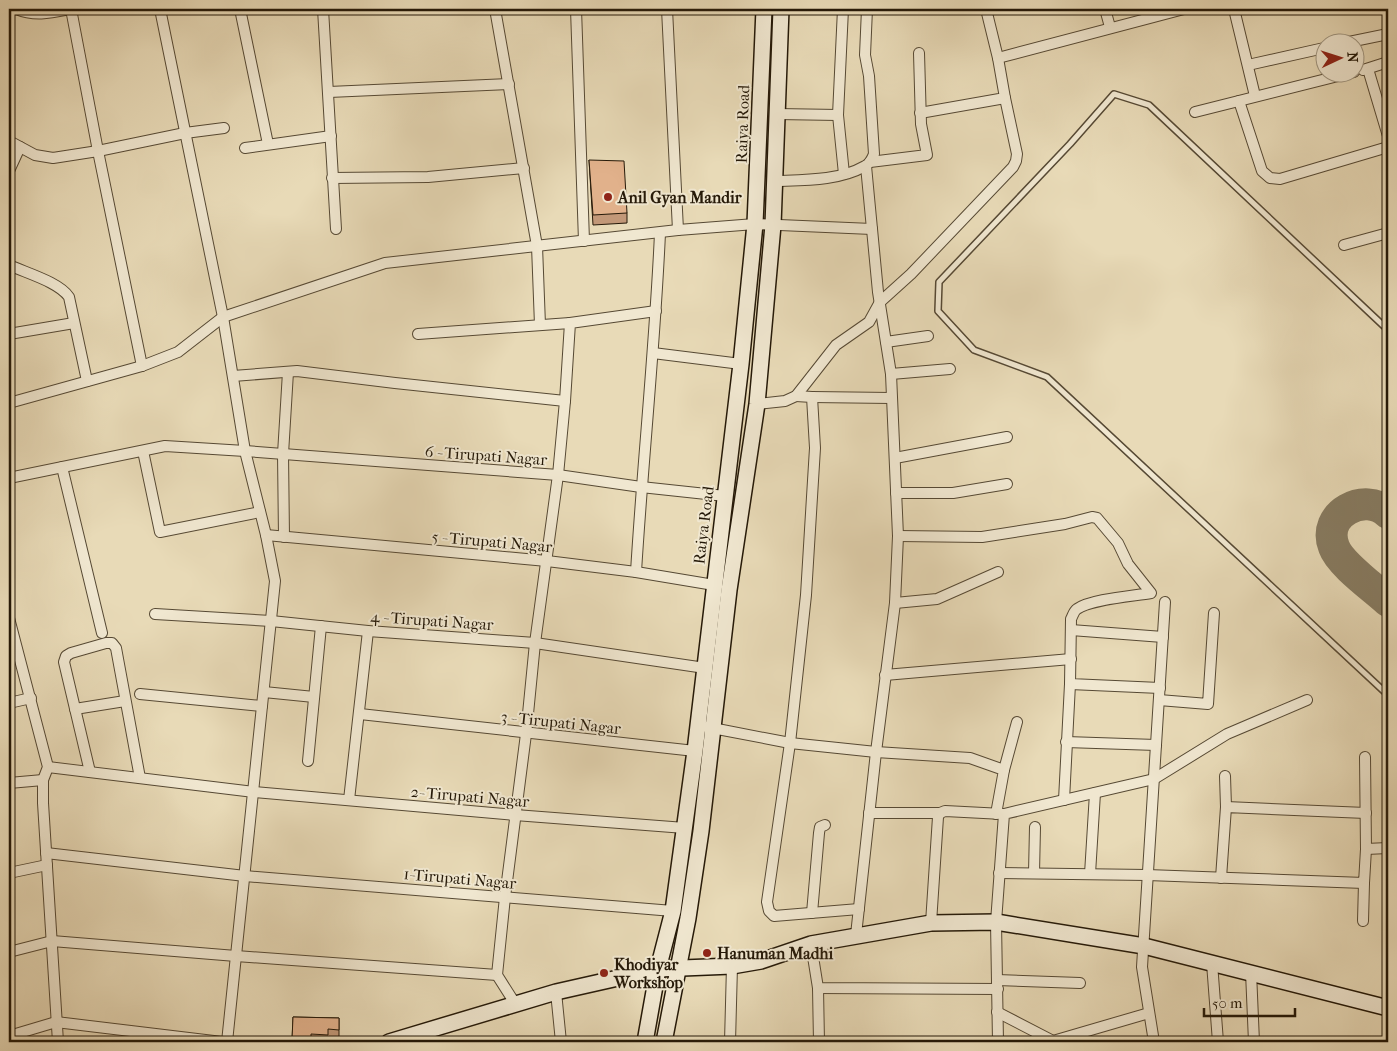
<svg xmlns="http://www.w3.org/2000/svg" width="1397" height="1051" font-family="'IM FELL French Canon',serif">
<style>
.lines{fill:none;stroke-linecap:round;stroke-linejoin:round}
.taxiway{stroke:#867a60;stroke-width:32}
.lane-casing{stroke:#564934;stroke-width:8}
.street-casing{stroke:#564934;stroke-width:12}
.secondary-casing{stroke:#251908;stroke-width:18}
.lane{stroke:#f0e7d0;stroke-width:5}
.street{stroke:#f0e7d0;stroke-width:10}
.secondary{stroke:#f0e7d0;stroke-width:15}
.wall{fill:#c29878;stroke:#251908}
.building{fill:#e1b18b;stroke:#251908}
.poi-dot{fill:#8f2418;stroke:#f0e7d0;stroke-width:2}
.labels{text-anchor:middle;stroke-width:4;stroke-linejoin:round;paint-order:stroke}
.street-label{font-size:16px;fill:#251908;stroke:#f0e7d0}
.poi-label{font-size:16px;font-weight:bold;fill:#251908;stroke:#f0e7d0;text-anchor:start}
</style>
<rect width="100%" height="100%" fill="#e8dab7"/>
<filter id="stains"><feTurbulence type="fractalNoise" baseFrequency=".004" numOctaves="4"/><feColorMatrix values="0 0 0 0 .2 0 0 0 0 .09 0 0 0 0 .02 0 0 0 .5 -.17"/></filter>
<radialGradient id="worn" r=".72"><stop offset=".6" stop-color="#630" stop-opacity="0"/><stop offset="1" stop-color="#630" stop-opacity=".3"/></radialGradient>
<g class="lines">
<!-- taxiway -->
<path class="taxiway" d="M 1388,513 C 1365,491 1321,514 1334,547 C 1340,564 1374,588 1388,601"/>
<defs>
<path id="lane" d="M 1388,330 L 1149,105 L 1114,94 L 1070,144 L 939,282 L 938,311 L 974,350 L 1047,377 L 1388,695"/>
<g id="street">
<path d="M 16,9 C 35,17 51,13 71,9"/>
<path d="M 71,9 L 98,151 L 142,366"/>
<path d="M 160,9 L 223,317 L 245,451 L 266,535 L 275,581 L 227,1042"/>
<path d="M 240,9 L 268,144"/>
<path d="M 323,9 L 336,229"/>
<path d="M 495,9 L 537,246 L 540,325"/>
<path d="M 576,9 L 584,241"/>
<path d="M 667,9 L 678,230"/>
<path d="M 843,9 L 838,115 L 844,174"/>
<path d="M 986,9 L 998,58 L 1184,9"/>
<path d="M 1105,9 L 1110,27"/>
<path d="M 1234,9 L 1255,96"/>
<path d="M 1349,42 L 1388,34"/>
<path d="M 1248,65 L 1324,48"/>
<path d="M 1368,69 L 1388,136"/>
<path d="M 1363,70 L 1388,62"/>
<path d="M 329,92 L 509,84"/>
<path d="M 1239,101 L 1262,171 L 1270,178 L 1280,179 L 1388,147"/>
<path d="M 1195,112 L 1354,72"/>
<path d="M 920,113 L 1005,98 L 998,58"/>
<path d="M 777,114 L 838,115"/>
<path d="M 9,141 L 35,155 L 53,158 L 98,151 L 185,133 L 224,128"/>
<path d="M 245,148 L 331,136"/>
<path d="M 870,162 L 927,155 L 921,124 L 919,53"/>
<path d="M 9,171 L 20,147"/>
<path d="M 332,178 L 428,177 L 524,168"/>
<path d="M 776,181 C 804,180 839,181 865,166 C 869,164 872,159 874,154 L 869,76 L 865,55 L 867,9"/>
<path d="M 1344,245 L 1388,233"/>
<path d="M 9,265 C 26,273 59,282 69,297 L 87,381"/>
<path d="M 9,334 L 74,323"/>
<path d="M 418,334 L 570,323"/>
<path d="M 886,342 L 928,336"/>
<path d="M 653,353 L 741,364"/>
<path d="M 891,374 L 950,369"/>
<path d="M 233,376 L 297,371 L 395,383 L 565,401 L 558,475 L 535,643 L 526,734 L 505,897 L 497,975 L 516,1005"/>
<path d="M 796,396 L 812,397 L 815,448 L 806,595 L 790,743 L 767,902 L 769,911 L 774,916 L 859,909"/>
<path d="M 812,397 L 891,398"/>
<path d="M 565,401 L 570,323 L 656,311"/>
<path d="M 9,403 L 142,366 L 178,352 L 223,317 L 385,263 L 678,230 L 755,224 L 872,229"/>
<path d="M 757,404 L 785,401 L 796,396 L 836,345 L 869,322 L 880,302 L 911,274 L 1013,167 L 1016,161 L 1017,154 L 1005,98"/>
<path d="M 143,451 L 160,532 L 260,512"/>
<path d="M 895,458 L 1007,437"/>
<path d="M 62,467 L 102,633"/>
<path d="M 9,478 L 165,446 L 245,451 L 558,475 L 641,487 L 725,496"/>
<path d="M 896,493 L 953,493 L 1007,484"/>
<path d="M 266,535 L 547,561 L 636,572 L 714,585"/>
<path d="M 898,536 L 982,537 L 1065,524 L 1092,517 L 1097,518 L 1118,543 L 1128,564 L 1151,593 C 1134,596 1091,599 1077,609 C 1074,611 1073,615 1071,619 L 1070,684 L 1160,688"/>
<path d="M 284,537 L 283,454 L 288,372"/>
<path d="M 636,572 C 643,458 655,346 660,233"/>
<path d="M 895,603 L 937,599 L 998,572"/>
<path d="M 155,614 L 271,621 L 368,631 L 535,643 L 705,668"/>
<path d="M 9,618 L 48,767 L 43,780 L 43,803 L 58,1042"/>
<path d="M 1071,630 L 1163,637"/>
<path d="M 885,675 L 1071,659"/>
<path d="M 264,692 L 314,697"/>
<path d="M 140,694 L 262,706"/>
<path d="M 1159,700 L 1208,704 L 1214,613"/>
<path d="M 9,703 L 31,698"/>
<path d="M 75,709 L 125,701"/>
<path d="M 360,714 L 695,751"/>
<path d="M 707,727 L 790,743 L 876,752 L 970,758 L 1004,770 L 996,814"/>
<path d="M 1066,742 L 1156,745"/>
<path d="M 308,761 L 321,626"/>
<path d="M 48,767 L 254,792 L 515,815 L 685,828"/>
<path d="M 1004,770 L 1017,722"/>
<path d="M 90,772 L 64,662 L 66,656 L 71,653 L 106,643 L 112,643 L 116,648 L 140,778"/>
<path d="M 1225,776 L 1226,807"/>
<path d="M 9,783 L 43,780"/>
<path d="M 349,800 L 368,631"/>
<path d="M 1064,800 L 1070,684"/>
<path d="M 869,813 L 940,813"/>
<path d="M 1366,849 L 1388,848"/>
<path d="M 46,853 L 245,876 L 673,911"/>
<path d="M 9,873 L 47,865"/>
<path d="M 999,873 L 1147,875 L 1364,883 L 1366,849 L 1365,757"/>
<path d="M 1034,873 L 1035,827"/>
<path d="M 1090,874 L 1095,793"/>
<path d="M 1221,878 L 1226,807 L 1366,813"/>
<path d="M 812,913 L 819,833 L 820,827 L 825,825"/>
<path d="M 1363,921 L 1364,883"/>
<path d="M 931,923 L 938,817 L 940,813 L 945,811 L 1003,814"/>
<path d="M 856,935 L 876,752 L 895,603 L 898,536 L 891,374 L 878,292 L 866,166"/>
<path d="M 811,944 L 818,988 L 998,989"/>
<path d="M 9,952 L 52,941 L 236,956 L 497,975"/>
<path d="M 1212,963 L 1218,1042"/>
<path d="M 1251,972 L 1254,1042"/>
<path d="M 997,980 L 1080,983"/>
<path d="M 818,988 L 819,1042"/>
<path d="M 556,992 L 561,1042"/>
<path d="M 997,1012 L 1055,1042"/>
<path d="M 9,1036 L 56,1022 L 222,1042"/>
<path d="M 1053,1041 L 1149,1013"/>
<path d="M 730,1042 L 732,966"/>
<path d="M 998,1042 L 996,922 L 1004,814 L 1154,779 L 1227,734 L 1307,700"/>
<path d="M 1154,1042 L 1142,967 L 1165,602"/>
</g>
<g id="secondary">
<path d="M 389,1042 L 556,992 L 658,969 L 732,966 L 761,961 L 811,944 L 931,923 L 996,922 L 1144,946 L 1388,1008"/>
<path d="M 645,1042 L 658,969 L 673,911 L 695,751 L 741,364 L 755,224 L 764,9"/>
<path d="M 664,1042 L 688,918 L 701,831 L 729,590 L 757,404 L 773,225 L 781,9"/>
</g>
</defs>
<!-- lane casing -->
<use href="#lane" class="lane-casing"/>
<!-- street casing -->
<use href="#street" class="street-casing"/>
<!-- secondary casing -->
<use href="#secondary" class="secondary-casing"/>
<!-- lane -->
<use href="#lane" class="lane"/>
<!-- street -->
<use href="#street" class="street"/>
<!-- secondary -->
<use href="#secondary" class="secondary"/>
</g>
<!-- wall -->
<g class="wall">
<path d="M 589,160 L 627,213 L 627,223 L 593,225 Z"/>
<path d="M 293,1017 L 339,1018 L 339,1039 L 328,1039 L 328,1042 L 292,1042 Z"/>
</g>
<!-- building -->
<g class="building">
<path d="M 589,160 L 624,161 L 627,213 L 593,215 Z"/>
<path d="M 293,1017 L 339,1018 L 339,1030 L 328,1029 L 328,1035 L 311,1034 L 311,1039 L 292,1039 Z"/>
</g>
<!-- markers -->
<g class="poi-dot">
<circle cx="608" cy="197" r="5"/>
<circle cx="707" cy="953" r="5"/>
<circle cx="604" cy="973" r="5"/>
</g>
<g class="labels">
<!-- street labels -->
<g class="street-label">
<text transform="translate(742 124) rotate(-88)" y="6">Raiya Road</text>
<text transform="translate(486 455) rotate(4)" y="6">6 - Tirupati Nagar</text>
<text transform="translate(703 525) rotate(-83)" y="6">Raiya Road</text>
<text transform="translate(492 541) rotate(5)" y="6">5 - Tirupati Nagar</text>
<text transform="translate(432 620) rotate(4)" y="6">4 - Tirupati Nagar</text>
<text transform="translate(561 722) rotate(6)" y="6">3 - Tirupati Nagar</text>
<text transform="translate(470 796) rotate(5)" y="6">2- Tirupati Nagar</text>
<text transform="translate(460 878) rotate(5)" y="6">1-Tirupati Nagar</text>
</g>
<!-- poi labels -->
<g class="poi-label">
<text x="618" y="203">Anil Gyan Mandir</text>
<text x="717" y="959">Hanuman Madhi</text>
<text x="614" y="970">Khodiyar<tspan x="614" dy="18">Workshop</tspan></text>
</g>
</g>
<!-- margin -->
<rect width="1397" height="1051" fill="none" stroke="#e8dab7" stroke-width="30"/>
<rect x="10" y="10" width="1377" height="1031" fill="none" stroke="#251908" stroke-width="2.5"/>
<rect x="15" y="15" width="1367" height="1021" fill="none" stroke="#251908"/>
<!-- north arrow -->
<g transform="translate(1340 58) rotate(86)"><circle r="24" fill="#f0e7d0" stroke="#9f9580"/>
<path d="M0-4L9 19L0 12L-9 19Z" fill="#8f2418"/>
<text y="-8" font-size="14" font-weight="bold" text-anchor="middle" fill="#251908">N</text>
</g>
<!-- scale -->
<path d="M1204 1008v8h91v-8" fill="none" stroke="#251908" stroke-width="2.5"/>
<text x="1212" y="1008" font-size="15" fill="#251908" stroke="#f0e7d0" stroke-width="4" paint-order="stroke">50 m</text>
<rect width="100%" height="100%" filter="url(#stains)"/>
<rect width="100%" height="100%" fill="url(#worn)"/>
</svg>
